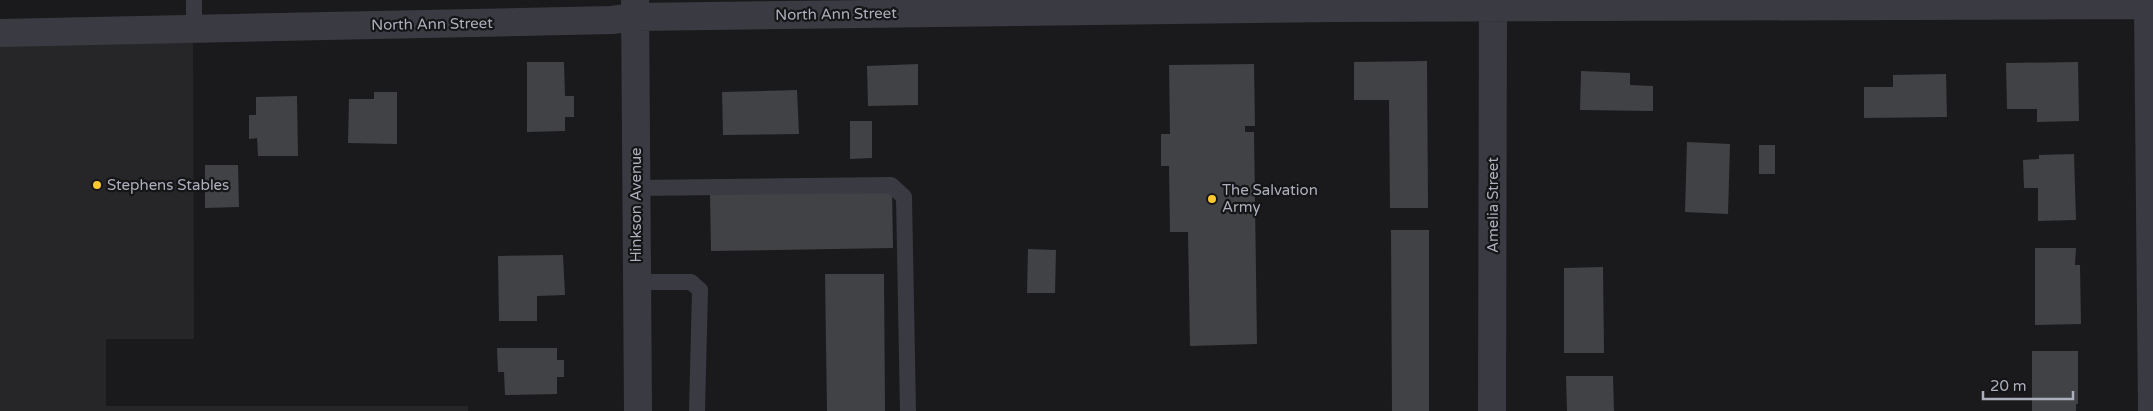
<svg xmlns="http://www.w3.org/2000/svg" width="2153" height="411" font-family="'Varela Round',sans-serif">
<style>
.built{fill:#262629}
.building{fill:#414246}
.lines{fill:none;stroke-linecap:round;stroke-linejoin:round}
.lane{stroke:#3a3b42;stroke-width:16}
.street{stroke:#3a3b42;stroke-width:28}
.poi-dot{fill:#fcc832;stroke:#151517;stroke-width:2}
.labels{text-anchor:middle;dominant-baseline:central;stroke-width:4.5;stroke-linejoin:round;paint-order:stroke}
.street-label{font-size:15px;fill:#acafbc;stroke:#151517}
.poi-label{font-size:15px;fill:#acafbc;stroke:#151517;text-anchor:start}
</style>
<rect width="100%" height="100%" fill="#1a1a1c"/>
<path class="built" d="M0 32H193L194 339H106V406H468V411H0Z"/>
<path class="building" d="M1427 61 1428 208H1390L1389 100H1354V62Z
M527 62H564L565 96H574V117H565V131L527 132Z
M2078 62 2079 121 2037 122V109H2007L2006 63Z
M918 64V105L868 106 867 66Z
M1254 64 1255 126H1245V132H1254L1257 344 1190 346 1188 232H1170L1169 166H1161V134H1170L1169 65Z
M1581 71 1630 73V85L1653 86V111L1580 110Z
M1946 74 1947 117 1864 118V87H1893V75Z
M797 90 799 134 723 135 722 92Z
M374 92H397V144L348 143 349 99H374Z
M297 96 298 156H258L257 138 249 139V115H256V97Z
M850 121H872V158L850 159Z
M1687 142 1730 144 1728 214 1685 212Z
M1759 145H1775V174H1759Z
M2074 154 2076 220 2038 221V188H2024L2023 160 2039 159V155Z
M205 165H238L239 207 205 208Z
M892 190 893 248 711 251 710 193Z
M1391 230H1429V411H1392Z
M2035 248H2076L2075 265H2080L2081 324 2035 325Z
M1028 249 1056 250 1055 293H1027Z
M563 255 565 295 537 296V321H499L498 256Z
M1603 267 1604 353H1564V268Z
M825 274H884L885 411H827Z
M497 348H557V360H564V377H557V394L505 395 504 372H498Z
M2032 351H2078V404H2076V411H2032Z
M1566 376H1613L1614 411H1567Z"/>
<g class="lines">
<path class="lane" d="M194 0V29
M636 188 891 185 904 197 908 411
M637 282H691L700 290 697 411"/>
<path class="street" d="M635 0 638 411
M2148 5 2152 411
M0 33 612 20 635 17 1336 8 2153 5
M1492 411 1493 0"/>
</g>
<g class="poi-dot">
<circle cx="97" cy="185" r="5"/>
<circle cx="1212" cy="199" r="5"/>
</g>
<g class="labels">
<g class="street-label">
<text transform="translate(836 14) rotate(-1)">North Ann Street</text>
<text transform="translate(432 24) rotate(-1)">North Ann Street</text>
<text transform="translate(636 205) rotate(-90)">Hinkson Avenue</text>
<text transform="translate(1493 205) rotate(-90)">Amelia Street</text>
</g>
<g class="poi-label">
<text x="107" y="185">Stephens Stables</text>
<text x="1222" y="190">The Salvation<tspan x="1222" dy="17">Army</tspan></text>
</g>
</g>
<path d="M1983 391v8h90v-8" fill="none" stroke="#acafbc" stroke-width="2.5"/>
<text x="1990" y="391" font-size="15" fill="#acafbc" stroke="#151517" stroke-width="4" paint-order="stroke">20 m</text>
</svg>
